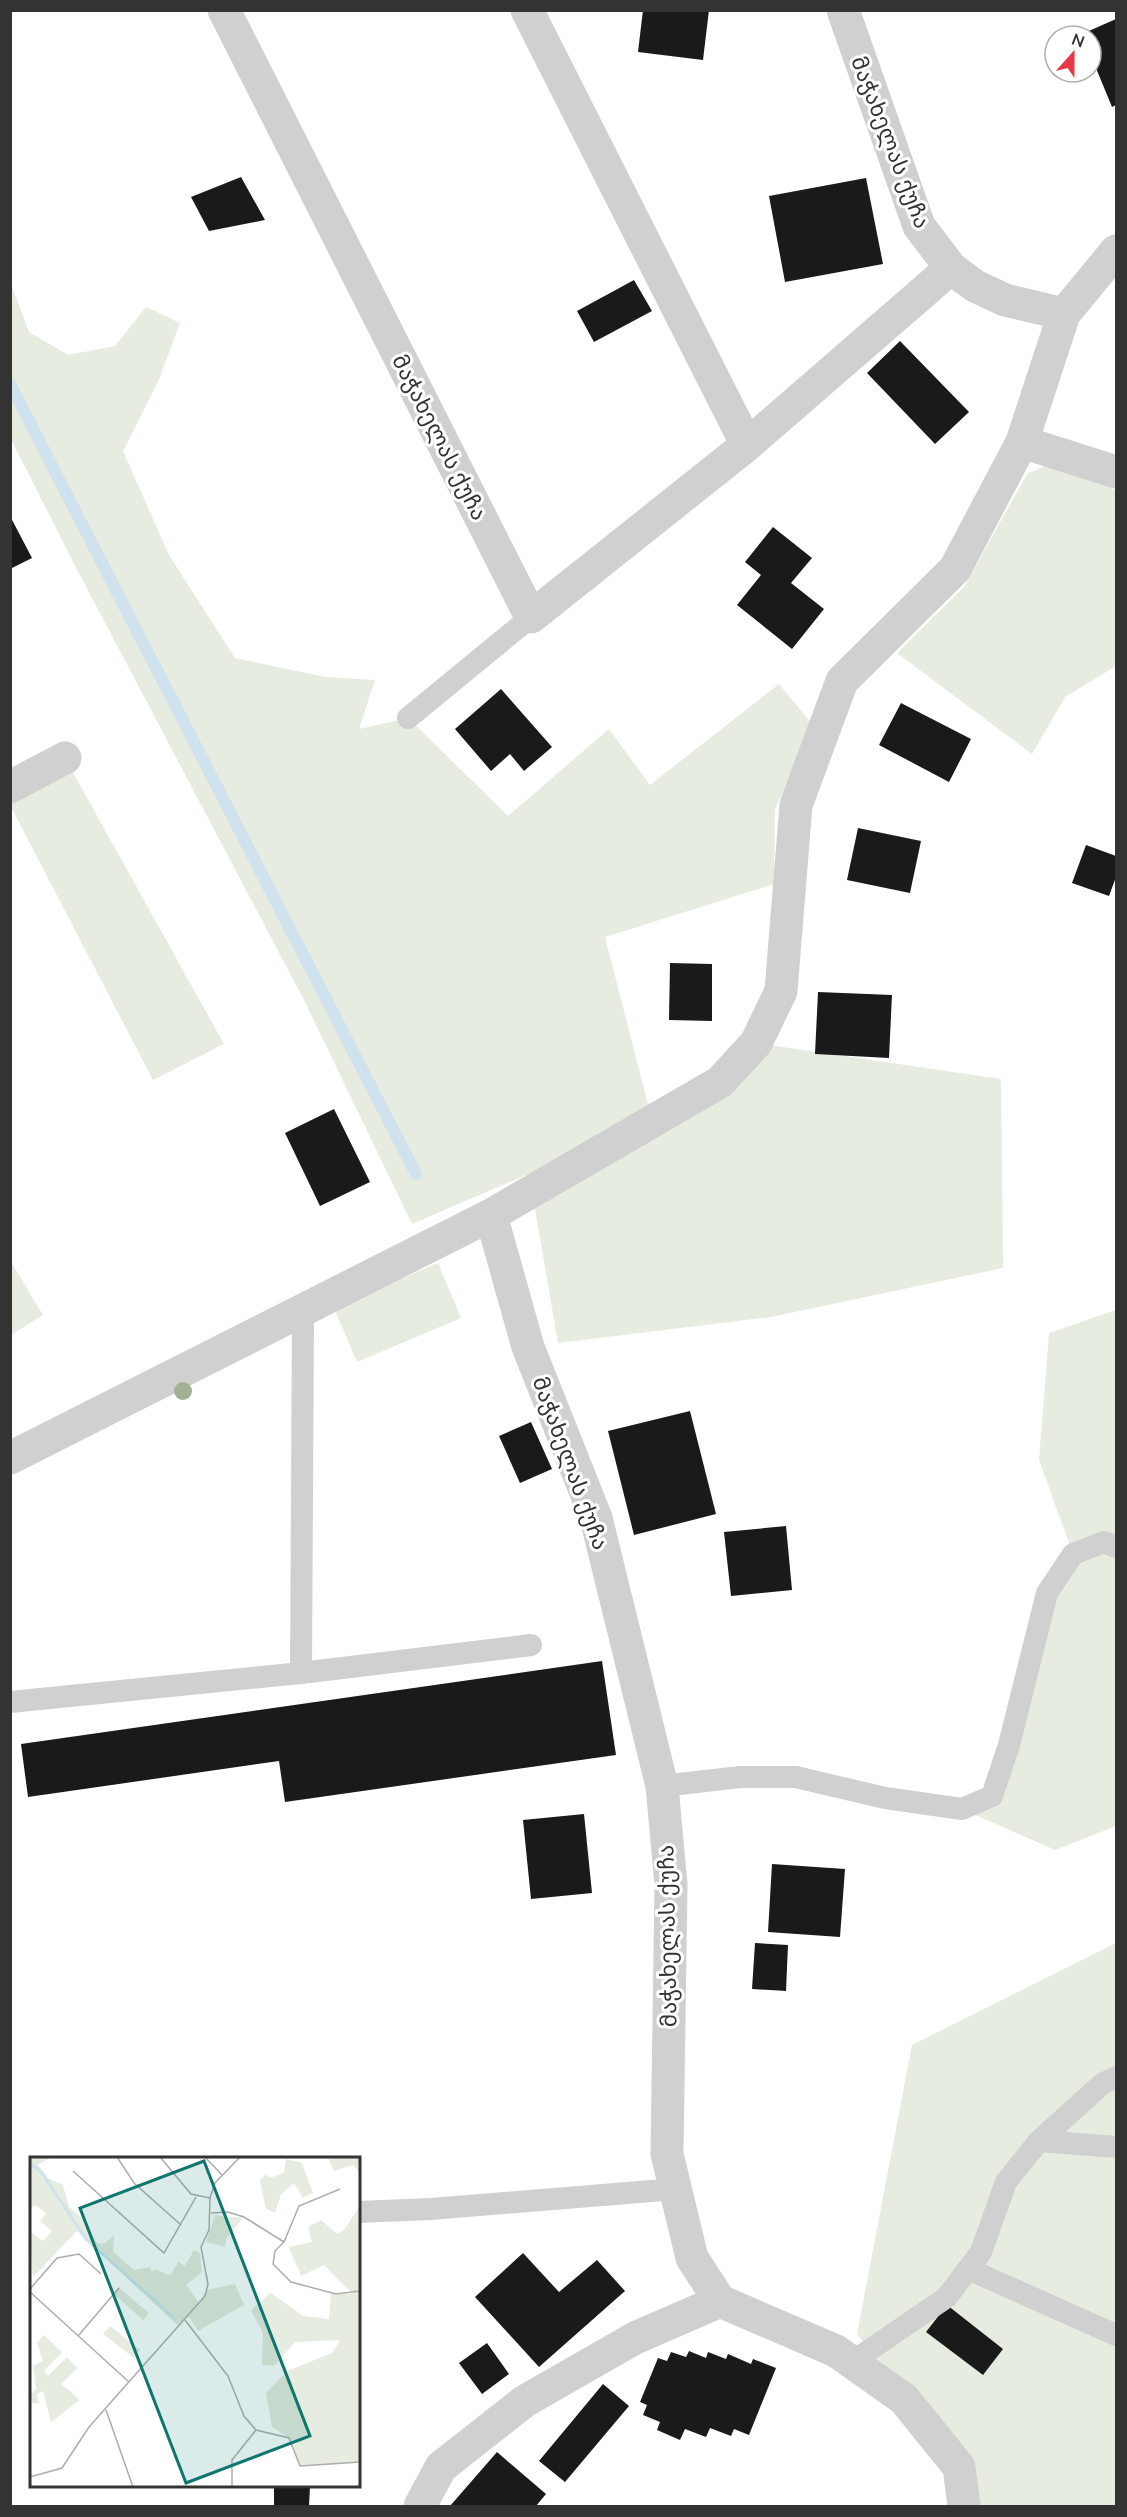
<svg xmlns="http://www.w3.org/2000/svg" width="1127" height="2517" font-family="Mulish,'Noto Sans Georgian',sans-serif">
<style>
.green{fill:#e6ecdf}
.lines{fill:none;stroke-linecap:round;stroke-linejoin:round}
.stream{stroke:#cfe2ee;stroke-width:12}
.building{fill:#1a1a1a}
.lane{stroke:#d0d0d0;stroke-width:22}
.street{stroke:#d0d0d0;stroke-width:33}
.tree{fill:#a2b095}
.labels{text-anchor:middle;dominant-baseline:central;stroke-width:6;stroke-linejoin:round;paint-order:stroke}
.street-label{font-size:22px;fill:#333;stroke:#fff}
.inset-river{fill:none;stroke:#cfe2ee;stroke-width:3}
.inset-road{fill:none;stroke:#adadad;stroke-width:1.5}
.view{fill:#0f766e;fill-opacity:0.15;stroke:#0f766e;stroke-width:3}
.inset-edge{fill:none;stroke:#333;stroke-width:3}
</style>
<rect width="100%" height="100%" fill="#fff"/>
<path class="green" d="M10 281 29 332 68 355 115 346 146 307 180 323 159 379 123 451 169 555 235 658 325 677 375 680 359 729 408 718 508 816 609 729 650 785 779 684 813 725 775 809 774 884 605 937 652 1120 756 1043 1001 1079 1003 1268 771 1317 558 1343 534 1203 649 1122 412 1224 305 1002 72 560 11 439Z
M1049 464 1116 490V666L1065 697 1032 754 897 653 964 587 1027 474Z
M65 758 224 1044 153 1080 11 807V787Z
M10 1260 43 1315 11 1335H10Z
M438 1263 461 1318 357 1362 334 1308Z
M1116 1310V1826L1055 1850 962 1809 992 1796 1028 1660 1073 1554 1039 1460 1049 1333Z
M1116 1943V2506H964L904 2399 857 2334 912 2045Z"/>
<g class="lines">
<path class="stream" d="M10 384 416 1174"/>
</g>
<path class="building" d="M643 10H709L703 60 638 52Z
M1116 19V105L1112 107 1091 56V36H1083L1082 34Z
M241 177 265 220 209 231 191 197Z
M866 178 883 264 785 282 769 196Z
M634 280 652 311 594 342 577 311Z
M900 341 969 412 935 444 867 373Z
M10 516 32 558 10 569Z
M773 527 812 558 791 583 824 609 792 649 737 605 761 575 745 562Z
M501 689 552 747 524 771 510 754 491 771 455 729Z
M901 703 971 739 949 782 879 745Z
M858 828 921 841 910 893 847 880Z
M1086 845 1116 856V877L1109 896 1072 883Z
M670 963 712 964V1021L669 1020Z
M818 992 892 995 889 1058 815 1054Z
M334 1109 370 1182 320 1206 285 1133Z
M690 1411 716 1514 634 1535 608 1431Z
M531 1422 552 1469 520 1483 499 1436Z
M786 1526 792 1590 731 1596 724 1532Z
M602 1661 616 1755 285 1802 279 1761 28 1797 21 1744Z
M584 1814 592 1893 531 1899 523 1820Z
M772 1864 845 1869 840 1937 768 1932Z
M755 1943 788 1945 786 1991 752 1989Z
M523 2253 559 2292 597 2260 625 2291 539 2367 475 2297Z
M947 2305 1003 2349 983 2375 926 2332Z
M487 2343 509 2374 482 2394 459 2363Z
M689 2351 706 2358 708 2352 726 2359 728 2354 751 2364 753 2359 776 2368 749 2435 734 2429 731 2436 710 2428 706 2437 685 2429 680 2440 657 2430 660 2422 643 2415 647 2405 640 2402 658 2358 667 2361 671 2352 686 2357Z
M603 2384 629 2406 565 2482 539 2461Z
M497 2452 546 2494 536 2506H450Z
M274 2486H310L309 2506H274Z"/>
<g class="lines">
<path class="lane" d="M408 718 531 617
M301 1673 531 1645
M10 1702 301 1673 303 1311
M662 1786 740 1777H796L885 1798 962 1809 992 1796 1009 1745 1047 1593 1073 1554 1104 1542 1116 1547
M1039 2141 1102 2084 1116 2077
M358 2212 431 2209 676 2189
M968 2269 1116 2335
M852 2362 947 2297 981 2252 1006 2182 1039 2141 1116 2147"/>
<path class="street" d="M224 10 531 617 747 445 951 268
M527 10 747 445
M843 10 919 226 951 268 975 286 1005 300 1064 314
M1022 442 1116 472
M10 787 65 758
M10 1458 491 1215 720 1082 756 1043 781 991 796 805 842 681 955 569 1022 442 1064 314 1116 251
M720 2301 836 2351 904 2399 959 2467 964 2506
M420 2506 441 2467 525 2401 635 2338 720 2301 692 2258 667 2154 671 1885 662 1786 596 1518 528 1347 491 1215"/>
</g>
<circle class="tree" cx="183" cy="1391" r="9"/>
<g class="labels">
<g class="street-label">
<text transform="translate(891 142) rotate(69)">მაჭახელას ქუჩა</text>
<text transform="translate(440 437) rotate(63)">მაჭახელას ქუჩა</text>
<text transform="translate(571 1463) rotate(70)">მაჭახელას ქუჩა</text>
<text transform="translate(667 1936) rotate(-91)">მაჭახელას ქუჩა</text>
</g>
</g>
<g transform="translate(30 2157)">
<rect width="330" height="330" fill="#fff"/>
<path d="M0 0H21L8 8 18 21 33 28 39 50 53 62 67 86 73 87 84 79 83 95 104 113 120 110 121 115 125 112 140 119 148 105 155 109 164 93 170 96 172 115 156 128 169 146 177 133 205 127 214 148 168 174 159 160 147 168 47 74 3 120 0 75 13 84 22 74 10 64 16 56 5 48 0 53ZM298 0H330V16L323 8 304 14ZM256 2 272 6 283 36 273 41 264 26 251 37 245 56 236 52 230 23 236 17 240 21 254 16ZM330 48V305L270 309 259 281 242 270 236 236 257 214 302 196 310 183 265 185 244 209 232 208 233 176 221 153 241 136 273 159 299 162 301 136 323 137 294 108 271 119 259 90 282 85 278 70 291 63 307 77 315 72ZM185 58 213 61 196 82 195 90 176 85ZM89 131 119 156 113 163 84 137ZM80 169 110 193 104 201 73 177ZM14 178 32 195 14 214 18 219 37 200 47 211 31 227 50 243 21 265 13 234 7 237 9 246H0V238L6 232 3 209 13 204 7 186Z" fill="#e6ecdf"/>
<path class="inset-river" d="M0 6 12 16 56 82 145 162"/>
<path class="inset-road" d="M87 0 104 26 151 68M130 0 161 37 180 41M175 0 192 18M43 14 134 96 166 40M181 56 198 55 214 60 254 85 245 94 243 107 261 125 306 137 330 134M254 85 269 49 310 32M0 132 27 101 49 97 71 117M0 135 99 225M155 163 198 219 214 259 226 273 202 303V330M48 179 89 131M76 253 103 330M226 273 259 281 270 309 330 305M0 320 32 311 59 270 175 139 178 127 171 90 179 73 180 41 185 26 210 0"/>
<path class="view" d="M174 4 280 279 156 326 50 51Z"/>
<rect width="330" height="330" class="inset-edge"/>
</g>
<rect width="1127" height="2517" fill="none" stroke="#333333" stroke-width="24"/>
<g transform="translate(1073 54) rotate(21)"><circle r="28" fill="#ffffff" stroke="#adadad" stroke-width="1.5"/>
<path d="M0-4.5L10 22L0 15L-10 22Z" fill="#e63946"/>
<text y="-9" font-size="16" font-weight="bold" text-anchor="middle" fill="#333333">N</text>
</g>
</svg>
